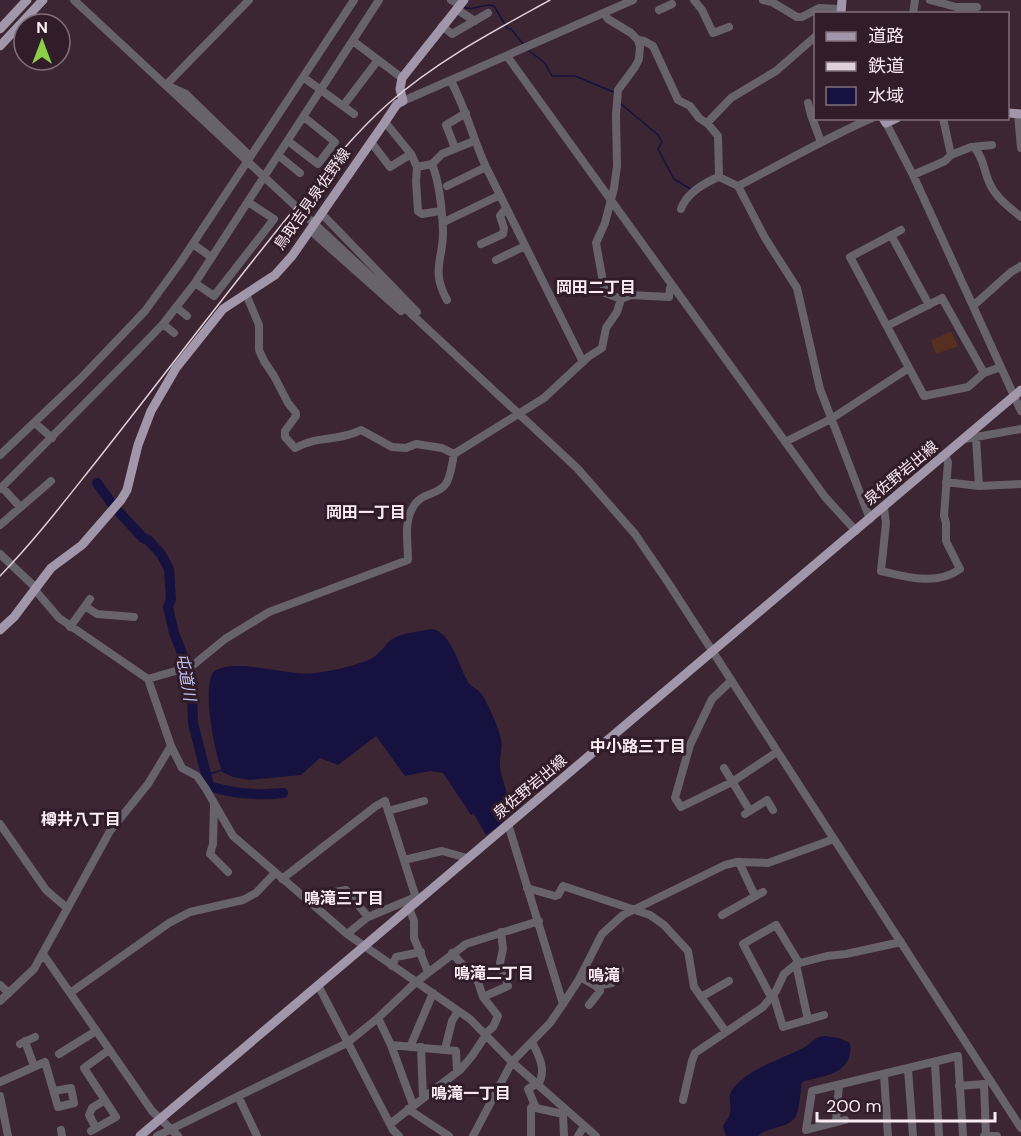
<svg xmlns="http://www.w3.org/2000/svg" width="1021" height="1136" font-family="'DM Sans','Noto Sans JP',sans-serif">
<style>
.green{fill:#572f1f}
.water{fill:#16113f}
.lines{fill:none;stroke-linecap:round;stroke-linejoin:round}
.stream{stroke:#16113f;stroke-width:1.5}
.river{stroke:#16113f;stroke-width:10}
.minor{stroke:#68626c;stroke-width:8}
.major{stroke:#a296aa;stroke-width:9}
.rail{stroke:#e0d0d9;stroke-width:1.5}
.labels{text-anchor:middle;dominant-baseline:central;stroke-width:6;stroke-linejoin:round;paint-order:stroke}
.street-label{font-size:15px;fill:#faebf3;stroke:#311d29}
.neighbourhood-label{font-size:16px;font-weight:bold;fill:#faebf3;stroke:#311d29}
.water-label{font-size:16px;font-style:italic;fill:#c3c6f7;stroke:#311d29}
</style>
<rect width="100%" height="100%" fill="#3c2633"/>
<path class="green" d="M951 331 958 346 936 354 931 341Z"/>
<path class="water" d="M431 629C451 631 458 664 467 680 470 687 479 689 483 696 490 709 497 724 501 739 503 748 499 757 500 766 501 783 516 804 504 820 500 826 491 831 486 835L474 814 471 815 443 773 430 771 405 776 376 736 338 765 320 758 301 775 250 780 233 777 222 772C215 751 201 689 214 671 240 657 286 677 316 673 331 671 361 665 374 657 382 652 387 641 394 638 405 632 420 632 431 629Z
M825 1036 839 1038 850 1043C854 1074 825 1075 802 1082 800 1092 800 1107 796 1116 789 1129 768 1126 758 1136H726L723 1126C725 1122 730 1117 730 1113 732 1105 727 1098 732 1090 747 1068 783 1059 805 1047 813 1042 815 1037 825 1036Z"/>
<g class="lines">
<path class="stream" d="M462 6C473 13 483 2 494 6L507 28 512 30 523 44
M528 50 545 63 552 76H575L616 93
M620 103 658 135 662 142 658 149 674 179 692 190
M206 775 222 770"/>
<path class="river" d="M97 483 112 504
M119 512 143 538 148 540 161 554 169 569 171 599 168 607 174 633 186 663 192 692 193 723 209 786C234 794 256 796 283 793"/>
<path class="minor" d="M74 0 577 468 635 534 669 584 1021 1128
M249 0 166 85 186 94 250 156
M451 0 460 4
M694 0 702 10 713 33 729 27
M763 0 772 2 797 17H802L819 8 841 9
M930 0 956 7H977
M456 9 475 21
M659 10 672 4
M604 13 608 19 631 33 638 40 640 47 639 59 635 67 618 90 616 115 617 166 614 188 605 223 596 243 605 293 621 299
M913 14 915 0
M442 26 452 34 488 13
M638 40 644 41 653 46 678 100 690 106 699 118 708 124 718 136 719 177
M353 41 402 78
M507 56 825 497 856 531
M303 77 354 114
M451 81C466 109 473 139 486 167L583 362
M403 101 633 0
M808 103 811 115 821 142
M343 106 378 60
M1018 114 1021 148
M943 118 951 155
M385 122 411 154 417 167 416 181 418 211 422 214 440 211
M707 123 731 98 776 71 816 36
M886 123 913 175 1021 411
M288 141 318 164 335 142 304 117
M371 142 390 167 411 154
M974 147C984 159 983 168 989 182 995 197 1009 207 1021 217
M455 148 446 125 466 113
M278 155 300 173
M432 164C440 184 442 209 443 230 444 259 430 269 447 300
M417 167 432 164 442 154 474 141
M913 175 945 161 951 155 971 147 992 145
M447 186 486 167
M681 209C686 194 703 184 716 178L719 177 738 186
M322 214 417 312
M446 221 500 195
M901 230 850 257 924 396 968 387 984 373 1001 367
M311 231 401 311
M891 235 929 305
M193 244 211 257
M481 244 503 234 504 228 500 216 506 208
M496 260 525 246
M195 283 214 296 274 219 248 202
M246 294 259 325V350L264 361 274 376 288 403 296 413V416L285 431V437L295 448C318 435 338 442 361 430L392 447 406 448 416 444 442 448 454 454 544 398 588 357 602 348 606 328 617 312 621 299 631 295 669 297 670 288 672 287
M973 306 1011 272 1021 266
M176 307 187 316
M163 324 174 333
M887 326 942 298 984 373
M35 423 52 438
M976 438 979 486
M965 439 1021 429
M785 442 831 419 909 368
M0 455 81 378 145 311 180 263 354 0
M946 482 979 486 1021 484
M2 487 20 507
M0 489 136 352 163 324 195 283 379 0
M884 508 886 523 881 571C906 577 937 586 960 569L946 541V523L944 516 948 462 945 456
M870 519 820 389 797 288 765 238 738 186C783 163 826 138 872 118
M0 525 51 481
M0 554 36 588
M35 590 59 618 148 679 171 746 182 768 197 776 206 789 233 836 347 934 470 1019 512 1062 596 1136
M85 606 97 614 134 617
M70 627 90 599
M148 679 192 666 225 639 269 612 408 560C408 544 404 523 412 509 420 492 436 496 445 485 451 478 452 463 454 454
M731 681 712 699 690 745 675 798 681 807 732 782 777 752
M724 768 750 811
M214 804 213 844 210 854 228 872
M388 811 424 801
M745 814 767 800 773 810
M0 824 46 890 67 908
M508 824 563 1004
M404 860 442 851 467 858
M739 862 755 896
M282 879 376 806 385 801 417 901
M527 888 555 896 558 895 563 886 650 915 664 925 688 951 694 987 726 1032
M305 897 346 890 368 917
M409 908 414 921V938L428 972
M722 915 763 892
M347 934 368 917 416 897
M452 953 478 982 483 997 498 1016 493 1027 485 1034
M43 954 152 1111 178 1136
M796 964 808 1020
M392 966 396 957 421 952
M580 977 596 986 612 983 620 970
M0 985 9 993
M318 985 393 1130 399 1136
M70 993 169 923 190 912 243 900 256 893 275 873
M773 994 783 1027 824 1015
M483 997 508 986 500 963 503 949 501 932
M701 997 729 981
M771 997 743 944 776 925 799 963
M0 1001 34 969 110 831 148 784 171 746
M589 1005 600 991 596 986
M378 1018 391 1045 413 1105
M25 1041 34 1066
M532 1042C539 1056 547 1070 538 1085
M20 1044 35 1037
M391 1045 456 1051 457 1072
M410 1047 433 993
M421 1047 423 1098
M445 1049 452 1021 458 1011
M59 1054 96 1031
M935 1063 939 1136
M908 1069 913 1136
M884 1075 888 1136
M0 1082 45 1062 58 1107 74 1103 71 1088 54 1091
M536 1084 528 1089 536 1108 563 1114
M959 1086 984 1084 986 1136
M0 1096 8 1136
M238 1096 257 1136
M683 1100 692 1061 695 1053 763 1007 776 991 784 974 796 964 827 956 846 954 901 942
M408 1109 449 1136
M845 1120 806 1130 812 1091 958 1056 963 1136
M836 1122 839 1085
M390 1124 461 1069 472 1056 486 1035
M96 1128 89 1115 92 1108 105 1100
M61 1130 62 1136
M91 1131 116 1117 84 1068 109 1050
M157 1136 347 1043 378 1018 416 982 466 944 539 921
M473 1136 512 1062 550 1023 563 1004 578 981 602 934 623 915 725 865 737 862 768 863 834 839
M531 1136V1108L534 1104
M564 1136 563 1114 565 1111
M578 1136 584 1126
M984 1136H997"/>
<path class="major" d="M841 14 842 0
M0 29 27 0
M0 46 43 0
M1008 113 1021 114
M883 118 886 123 897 118
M0 630 14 617 51 568 82 545 121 500 127 490 138 445 151 411 176 368 223 309 275 275 292 256 385 122 397 104 403 101 400 89 402 78 464 0
M140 1136 1021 390"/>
<path class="rail" d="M0 576C36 539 67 498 99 458 162 378 223 297 287 218 320 178 350 137 389 103 438 60 494 31 550 0"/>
</g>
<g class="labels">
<g class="street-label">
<text transform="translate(312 199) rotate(-55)">鳥取吉見泉佐野線</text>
<text transform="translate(901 473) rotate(-40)">泉佐野岩出線</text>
<text transform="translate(530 787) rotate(-40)">泉佐野岩出線</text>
</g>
<g class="neighbourhood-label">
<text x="596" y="287">岡田二丁目</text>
<text x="366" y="512">岡田一丁目</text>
<text x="638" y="746">中小路三丁目</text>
<text x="81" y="819">樽井八丁目</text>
<text x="344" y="898">鳴滝三丁目</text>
<text x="494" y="973">鳴滝二丁目</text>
<text x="604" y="975">鳴滝</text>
<text x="471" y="1093">鳴滝一丁目</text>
</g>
<g class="water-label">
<text transform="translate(186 677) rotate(80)">屯道川</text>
</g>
</g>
<rect x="814" y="12" width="195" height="108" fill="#311d29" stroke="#816f7a" stroke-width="1.5"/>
<rect x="826" y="32" width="30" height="9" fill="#a296aa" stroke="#816f7a" stroke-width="1.5"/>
<text x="868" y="42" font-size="18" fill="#faebf3">道路</text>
<rect x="826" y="62" width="30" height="9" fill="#e0d0d9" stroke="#816f7a" stroke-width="1.5"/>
<text x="868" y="72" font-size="18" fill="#faebf3">鉄道</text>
<rect x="826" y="87" width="30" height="18" fill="#16113f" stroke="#816f7a" stroke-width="1.5"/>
<text x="868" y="102" font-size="18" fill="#faebf3">水域</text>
<g transform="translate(42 42)"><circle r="28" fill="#311d29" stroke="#816f7a" stroke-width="1.5"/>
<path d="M0-4.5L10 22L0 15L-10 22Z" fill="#8cce45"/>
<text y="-9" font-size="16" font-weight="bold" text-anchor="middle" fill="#faebf3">N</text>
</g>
<path d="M817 1112v9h178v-9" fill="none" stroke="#faebf3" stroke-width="3"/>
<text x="826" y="1112" font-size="18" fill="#faebf3" stroke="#311d29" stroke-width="4.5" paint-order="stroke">200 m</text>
</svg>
